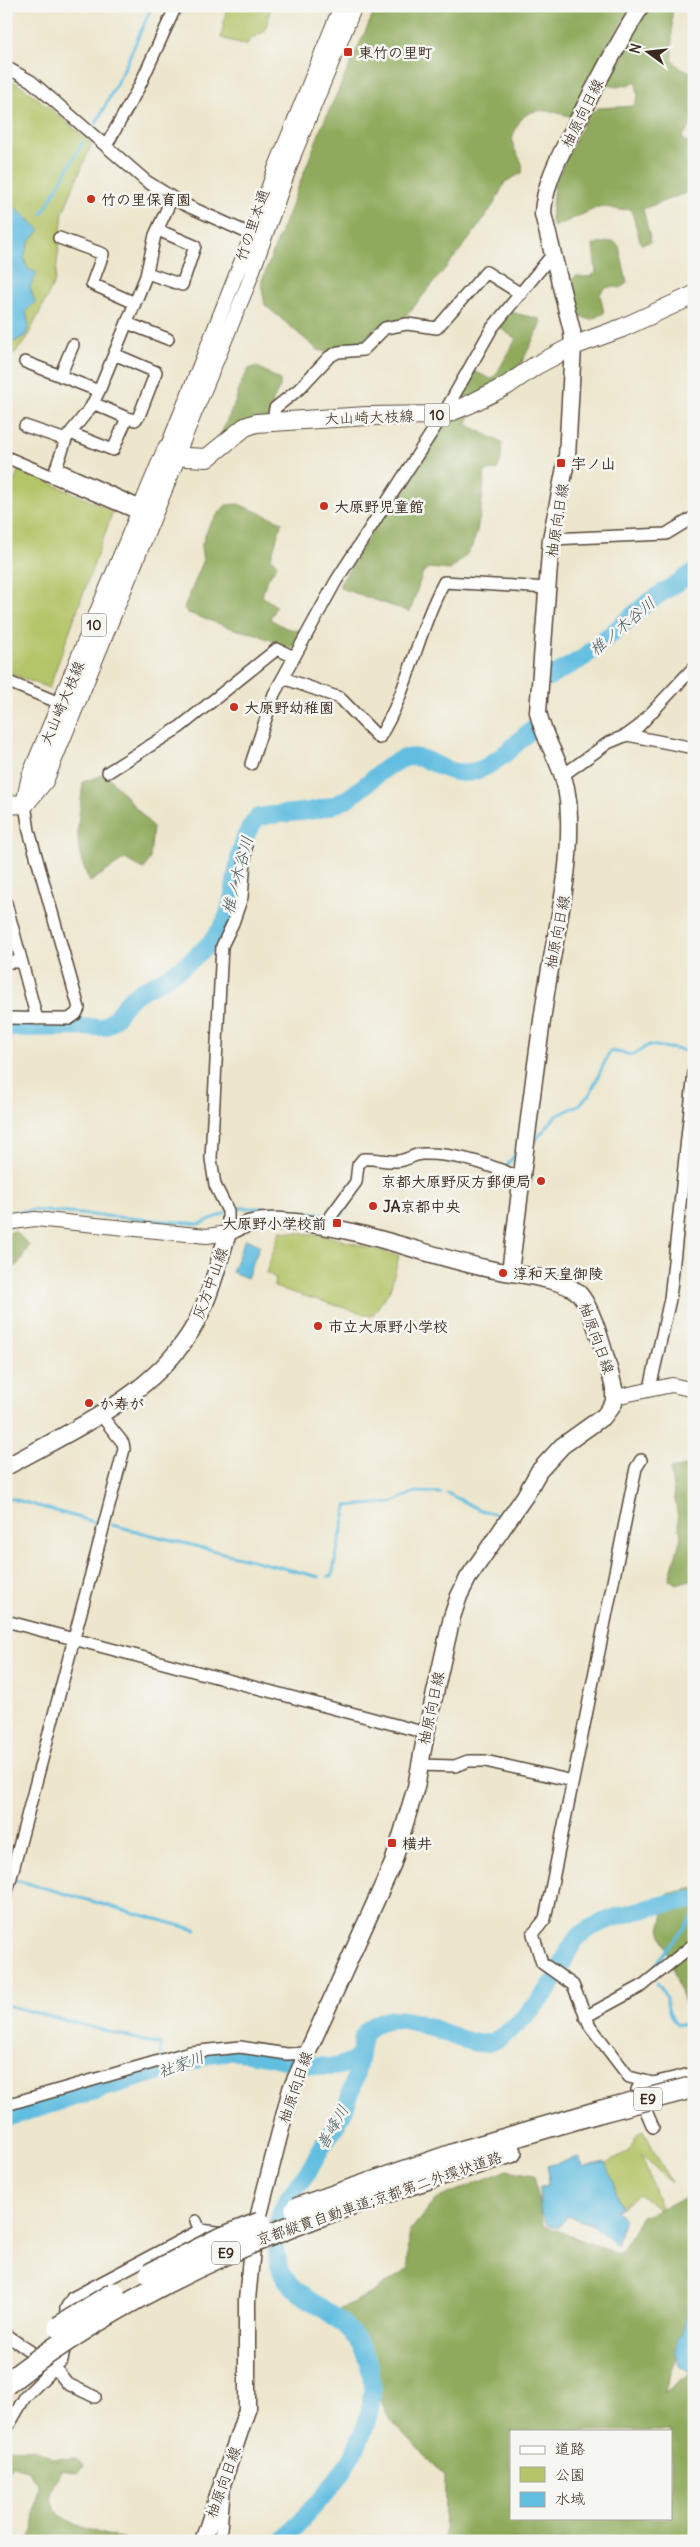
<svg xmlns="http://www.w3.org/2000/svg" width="700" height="2547" font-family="Delius,'Klee One',sans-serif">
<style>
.green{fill:#b4c467;stroke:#787742}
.forest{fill:#8faa5c;stroke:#656a3d;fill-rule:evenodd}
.water{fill:#62bee0;stroke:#4e747f}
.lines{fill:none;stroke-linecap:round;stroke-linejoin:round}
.stream{stroke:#62bee0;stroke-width:3}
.river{stroke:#62bee0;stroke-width:18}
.minor-casing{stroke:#564638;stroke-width:14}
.tertiary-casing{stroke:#564638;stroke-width:16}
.secondary-casing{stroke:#564638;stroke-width:19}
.primary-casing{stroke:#564638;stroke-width:20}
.motorway-casing{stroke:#564638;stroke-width:24}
.minor{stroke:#fff;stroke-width:11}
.tertiary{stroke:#fff;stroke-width:14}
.secondary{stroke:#fff;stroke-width:16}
.primary{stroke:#fff;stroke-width:18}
.motorway{stroke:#fff;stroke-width:21}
.motorway-bridge-casing{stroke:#564638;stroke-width:24;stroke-linecap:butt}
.motorway-bridge{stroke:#fff;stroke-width:21}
.poi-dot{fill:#c8321e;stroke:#f6f6f2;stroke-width:2}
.labels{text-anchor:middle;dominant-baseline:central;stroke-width:5;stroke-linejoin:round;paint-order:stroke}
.shield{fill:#f6f6f2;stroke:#73675e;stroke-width:1}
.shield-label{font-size:14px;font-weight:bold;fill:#3b2a1e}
.poi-label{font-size:15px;font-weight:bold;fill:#3b2a1e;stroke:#f6f6f2;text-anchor:start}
.street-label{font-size:15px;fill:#3b2a1e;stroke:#f6f6f2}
.water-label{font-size:16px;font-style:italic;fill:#475658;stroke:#f6f6f2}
</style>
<rect width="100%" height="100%" fill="#f6f6f2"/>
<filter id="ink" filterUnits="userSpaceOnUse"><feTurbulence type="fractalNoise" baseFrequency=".02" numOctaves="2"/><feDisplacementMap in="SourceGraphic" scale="10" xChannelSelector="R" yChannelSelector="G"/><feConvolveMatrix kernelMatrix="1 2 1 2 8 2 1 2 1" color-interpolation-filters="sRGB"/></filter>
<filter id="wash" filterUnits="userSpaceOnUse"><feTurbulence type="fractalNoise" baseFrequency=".0096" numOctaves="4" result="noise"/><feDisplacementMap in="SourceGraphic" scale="20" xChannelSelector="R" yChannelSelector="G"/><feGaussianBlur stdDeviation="1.12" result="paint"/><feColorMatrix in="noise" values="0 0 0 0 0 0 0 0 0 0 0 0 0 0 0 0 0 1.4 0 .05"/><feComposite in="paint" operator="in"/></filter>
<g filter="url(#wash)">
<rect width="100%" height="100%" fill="#ede6cc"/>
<path class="green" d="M227 6H271L265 31 252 38 246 45 221 38Z
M6 77 26 89 92 143 63 212 55 281 25 342 6 362Z
M19 469 113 511 49 688 6 672V503Z
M280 1231 327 1236 399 1256 390 1290 372 1316 274 1287 275 1277 266 1273Z
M644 2131 671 2183 641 2154 663 2213 639 2194 622 2207 605 2164 629 2151 637 2135Z"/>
<path class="forest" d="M377 6H632L607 46 573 117C553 112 529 102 517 126 515 131 511 138 513 144 515 155 525 160 522 173L505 182 494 204 470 238 403 320 389 321 374 329 357 347 327 352 318 350 265 305 261 283 322 126Z
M646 6H672V59L680 68 694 73V122L682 137 689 144 694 142V190L643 209 651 242 641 244 631 209 620 210 601 206 554 227 551 220 554 185 586 118 598 108 634 106 638 95 636 83 616 87 606 83Z
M613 241 619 246 627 283 620 288C612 286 605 286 600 294L604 313 590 320 574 313 566 285 576 276 589 277 596 273 593 245Z
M509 312 540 319 541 324 522 362 510 378 448 412 469 369 491 379 496 375 516 339 496 325Z
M256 366 280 380V387L273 400 272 416 218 440 235 403 241 383 249 369Z
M472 412 466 424 502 443 501 461 497 470 485 471C483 491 480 529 472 546 467 556 458 563 450 570L429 568 423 572 410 612 340 588V584L437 425Z
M238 504 282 522 271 557 277 565 266 582 262 596 276 606 270 619 286 628 301 631V636L291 649 256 634 234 629 188 613 184 608 203 562 201 547 209 525 226 505Z
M106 774 153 827 150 858 144 869 125 859 90 882C71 844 79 823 83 782Z
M15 1231 29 1245 22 1259 6 1277V1233Z
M686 1466 694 1476V1579L676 1584 669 1579 681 1537 670 1469Z
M694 1888V2011L685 2006 660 1929 669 1894Z
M507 2170 534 2175 543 2225 620 2255 642 2216 694 2195V2311L664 2393 694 2369V2541H444L445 2476 389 2419 340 2309 370 2294 408 2269 409 2232 436 2199ZM511 2431H671V2518H511Z
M6 2448 33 2449 53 2459 77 2458 84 2466 78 2472 62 2469C59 2475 53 2483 51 2490 44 2525 109 2535 133 2541H28L33 2531 38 2484 27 2470 12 2466 6 2473Z"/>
<path class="water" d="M6 199 40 230 29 242 24 258 28 269 37 273 30 287 35 302 26 311 29 325 26 335 12 343 6 356Z
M245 1239 260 1245 247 1278 232 1272Z
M579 2157 583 2167 605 2162 622 2207 616 2210 623 2221 617 2247 592 2224 567 2216 558 2228 547 2224 540 2209V2187H547L549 2176 547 2166Z
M694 2304V2370L688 2371 679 2366 675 2350 677 2341 682 2336 685 2320Z"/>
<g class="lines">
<path class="stream" d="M96 124 125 67 152 6
M42 214 83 142
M534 1142 556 1116 579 1105 590 1094 610 1051 633 1055 649 1045 694 1052
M440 1160 457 1163
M385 1166 398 1168 427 1159
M505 1168 517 1152
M230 1211 235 1208H265L328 1214
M6 1214 32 1210 200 1224 225 1213
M337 1215 342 1214 361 1187V1181
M447 1493 478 1509 497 1515
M6 1497 98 1523
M112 1525 319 1577
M328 1576H332L347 1506 391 1503 415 1492 441 1493
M12 1879 196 1930
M655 1966 694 1915
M657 1983C670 1996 665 2013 676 2024L694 2025
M6 2005 160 2045 161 2058
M694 2063V2068"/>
<path class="river" d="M548 678 583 658 648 602 694 572
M6 1028 104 1027C117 1020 121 1007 132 997 145 987 158 983 172 974 193 960 220 939 228 914 239 883 234 842 258 817 286 812 317 814 343 801 364 790 384 764 405 758 419 755 429 761 441 767 479 786 505 753 531 730
M6 2118 197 2060C231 2038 292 2067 330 2067 339 2068 351 2061 359 2058
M283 2541C306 2513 335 2489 352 2456 376 2412 384 2363 344 2325 315 2297 275 2293 276 2243 276 2208 290 2197 309 2170 314 2163 317 2154 322 2147 328 2136 337 2126 342 2115 354 2090 359 2062 363 2035 396 1990 465 2057 494 2041 514 2030 544 1999 555 1979 563 1965 567 1948 579 1936 597 1918 668 1902 694 1900"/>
</g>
</g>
<g filter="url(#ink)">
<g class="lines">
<g class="minor-casing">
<path id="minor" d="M6 67 31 81 146 181 181 203 259 238
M106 146 139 87 176 6
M59 238 103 254 92 284 135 303
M147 273 182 285 195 246 158 230
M127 323 168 339
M114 354 156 372 139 416 135 420 127 418
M25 362 99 391
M60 376 73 345
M273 421 275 408 299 389 329 357 338 352 363 350 385 328 407 324 437 328 486 272 521 294
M25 426 66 440
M70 433 113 450 127 418 93 403
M6 457 140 514
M142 507 56 468 67 437 91 407 99 391 146 276 155 235 172 198
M551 539 666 534 694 517
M283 678 340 698 379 738C409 690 417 632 444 582L548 588
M6 681 62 704
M627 735 694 748
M251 764 274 694 336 581 443 415 492 328 552 255
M108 772 180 727 277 649 294 657
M563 775 608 743 627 735 638 727 694 667
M6 903 37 1019
M6 962H22
M6 1018 69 1019 76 1014 79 1008 29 831 25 804
M323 1227 356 1182 358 1165 363 1159C375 1158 385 1162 397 1161 406 1161 414 1154 422 1154 456 1153 492 1165 522 1179
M228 1233V1211L215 1185 211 1159 222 946 233 923 242 897 246 848
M650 1388 670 1299 694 1072
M641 1460 636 1468 545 1919 533 1934 542 1963 573 1985 590 2026 629 2077 653 2083 694 2073
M6 1621 426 1733
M419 1765 455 1766 468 1761H485L573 1781
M6 1896 124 1449 123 1443 100 1414
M585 2017 642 1986 694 1944
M641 2082 637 2090 653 2127
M6 2105 190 2052 240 2047 287 2054 306 2053
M196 2221 200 2230 226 2233
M65 2325 66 2308 72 2298 200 2230
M6 2335 55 2368 68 2384 95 2397
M6 2430 25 2397 62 2360 66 2341
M220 2541 224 2493"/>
</g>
<g class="tertiary-casing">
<path id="tertiary" d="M167 448 252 235 275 169 341 6
M178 453 247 287 295 152 355 6
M6 1223 35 1219 207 1236 228 1233
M615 1397 672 1385 694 1390"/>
</g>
<g class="secondary-casing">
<path id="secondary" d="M510 1272C522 1179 532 1086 546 993 555 934 571 877 569 817 569 798 565 778 557 761 550 745 542 731 538 712L551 539 567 457 573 346 572 331 543 214C544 182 562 152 576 124 596 84 617 45 641 6
M6 1467C70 1431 149 1398 190 1333 209 1303 217 1267 228 1233 246 1222 261 1220 282 1221 351 1225 418 1253 485 1268 508 1274 557 1277 576 1291 593 1303 608 1366 614 1388V1403L604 1416 562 1446 539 1471 525 1496 468 1578 459 1596 452 1617 426 1733 416 1787 393 1863 291 2089 253 2238 247 2300V2410L203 2541"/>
</g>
<g class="primary-casing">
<path id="primary" d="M25 804 31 776 167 448 186 457 207 458 245 427 256 423 367 416 443 415 468 405 506 386 535 366 573 346 622 328 694 295
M6 805 25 804 44 781 178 453"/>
</g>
<g class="motorway-casing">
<path id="motorway" d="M464 2151 602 2111
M467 2166 511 2152"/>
</g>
<use href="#minor" class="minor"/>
<use href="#tertiary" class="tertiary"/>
<use href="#secondary" class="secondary"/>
<use href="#primary" class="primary"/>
<use href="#motorway" class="motorway"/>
<g class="motorway-bridge-casing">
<path id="motorway-bridge" d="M602 2111 694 2087
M296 2209 464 2151
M150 2274 217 2240 260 2223
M59 2327 114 2293
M6 2384C142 2277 304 2216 467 2166"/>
</g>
<use href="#motorway-bridge" class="motorway-bridge"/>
</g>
</g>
<g class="poi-dot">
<rect x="343" y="47" width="10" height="10" rx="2.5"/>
<circle cx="91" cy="199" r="5"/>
<rect x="556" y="458" width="10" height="10" rx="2.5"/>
<circle cx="324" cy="506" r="5"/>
<circle cx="234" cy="707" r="5"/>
<circle cx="541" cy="1181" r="5"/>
<circle cx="373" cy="1206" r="5"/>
<rect x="332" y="1218" width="10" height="10" rx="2.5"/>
<circle cx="503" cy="1273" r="5"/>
<circle cx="318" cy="1326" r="5"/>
<circle cx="89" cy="1403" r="5"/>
<rect x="387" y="1838" width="10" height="10" rx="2.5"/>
</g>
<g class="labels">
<g class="shield">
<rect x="424.5" y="403.5" width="25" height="23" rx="4"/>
<rect x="81.5" y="613.5" width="25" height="23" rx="4"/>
<rect x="634" y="2087.5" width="28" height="23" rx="4"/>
<rect x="212" y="2241.5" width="28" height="23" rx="4"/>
</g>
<g class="shield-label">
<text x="437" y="415">10</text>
<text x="94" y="625">10</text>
<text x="648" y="2099">E9</text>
<text x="226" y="2253">E9</text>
</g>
<g class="poi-label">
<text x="358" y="52">東竹の里町</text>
<text x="101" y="199">竹の里保育園</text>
<text x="571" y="463">宇ノ山</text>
<text x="334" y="506">大原野児童館</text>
<text x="244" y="707">大原野幼稚園</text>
<text x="531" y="1181" text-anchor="end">京都大原野灰方郵便局</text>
<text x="383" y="1206">JA京都中央</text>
<text x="327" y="1223" text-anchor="end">大原野小学校前</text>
<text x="513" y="1273">淳和天皇御陵</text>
<text x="328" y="1326">市立大原野小学校</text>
<text x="99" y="1403">か寿が</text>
<text x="402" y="1843">横井</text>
</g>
<g class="street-label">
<text transform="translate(582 113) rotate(-63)">柚原向日線</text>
<text transform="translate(252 225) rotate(-71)">竹の里本通</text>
<text transform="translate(369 417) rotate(-2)">大山崎大枝線</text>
<text transform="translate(557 520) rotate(-81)">柚原向日線</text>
<text transform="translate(62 703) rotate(-67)">大山崎大枝線</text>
<text transform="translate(557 932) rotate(-79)">柚原向日線</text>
<text transform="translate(210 1283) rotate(-70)">灰方中山線</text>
<text transform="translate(597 1338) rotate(70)">柚原向日線</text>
<text transform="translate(431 1708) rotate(-78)">柚原向日線</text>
<text transform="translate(295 2087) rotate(-71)">柚原向日線</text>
<text transform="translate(379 2198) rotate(-19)">京都縦貫自動車道;京都第二外環状道路</text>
<text transform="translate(223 2482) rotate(-70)">柚原向日線</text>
</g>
<g class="water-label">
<text transform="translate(622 626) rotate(-40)">椎ノ木谷川</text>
<text transform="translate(237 875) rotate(-75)">椎ノ木谷川</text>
<text transform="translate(181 2064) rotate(-20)">社家川</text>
<text transform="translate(332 2127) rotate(-60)">善峰川</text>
</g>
</g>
<rect width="700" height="2547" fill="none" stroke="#f6f6f2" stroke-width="25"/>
<rect x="510" y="2430" width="162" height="90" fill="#f6f6f2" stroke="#aba49d"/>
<rect x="520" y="2446" width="25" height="8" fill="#ffffff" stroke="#aba49d"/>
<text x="555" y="2454" font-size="15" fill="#3b2a1e">道路</text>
<rect x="520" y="2467" width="25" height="15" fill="#b4c467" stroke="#aba49d"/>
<text x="555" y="2480" font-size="15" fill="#3b2a1e">公園</text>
<rect x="520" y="2492" width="25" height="15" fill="#62bee0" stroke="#aba49d"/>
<text x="555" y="2504" font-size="15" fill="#3b2a1e">水域</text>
<g transform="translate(648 52) rotate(285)" stroke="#f6f6f2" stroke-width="4" paint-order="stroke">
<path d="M0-4L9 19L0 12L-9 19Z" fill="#3b2a1e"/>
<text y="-8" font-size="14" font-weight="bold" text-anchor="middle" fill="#3b2a1e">N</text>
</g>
</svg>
